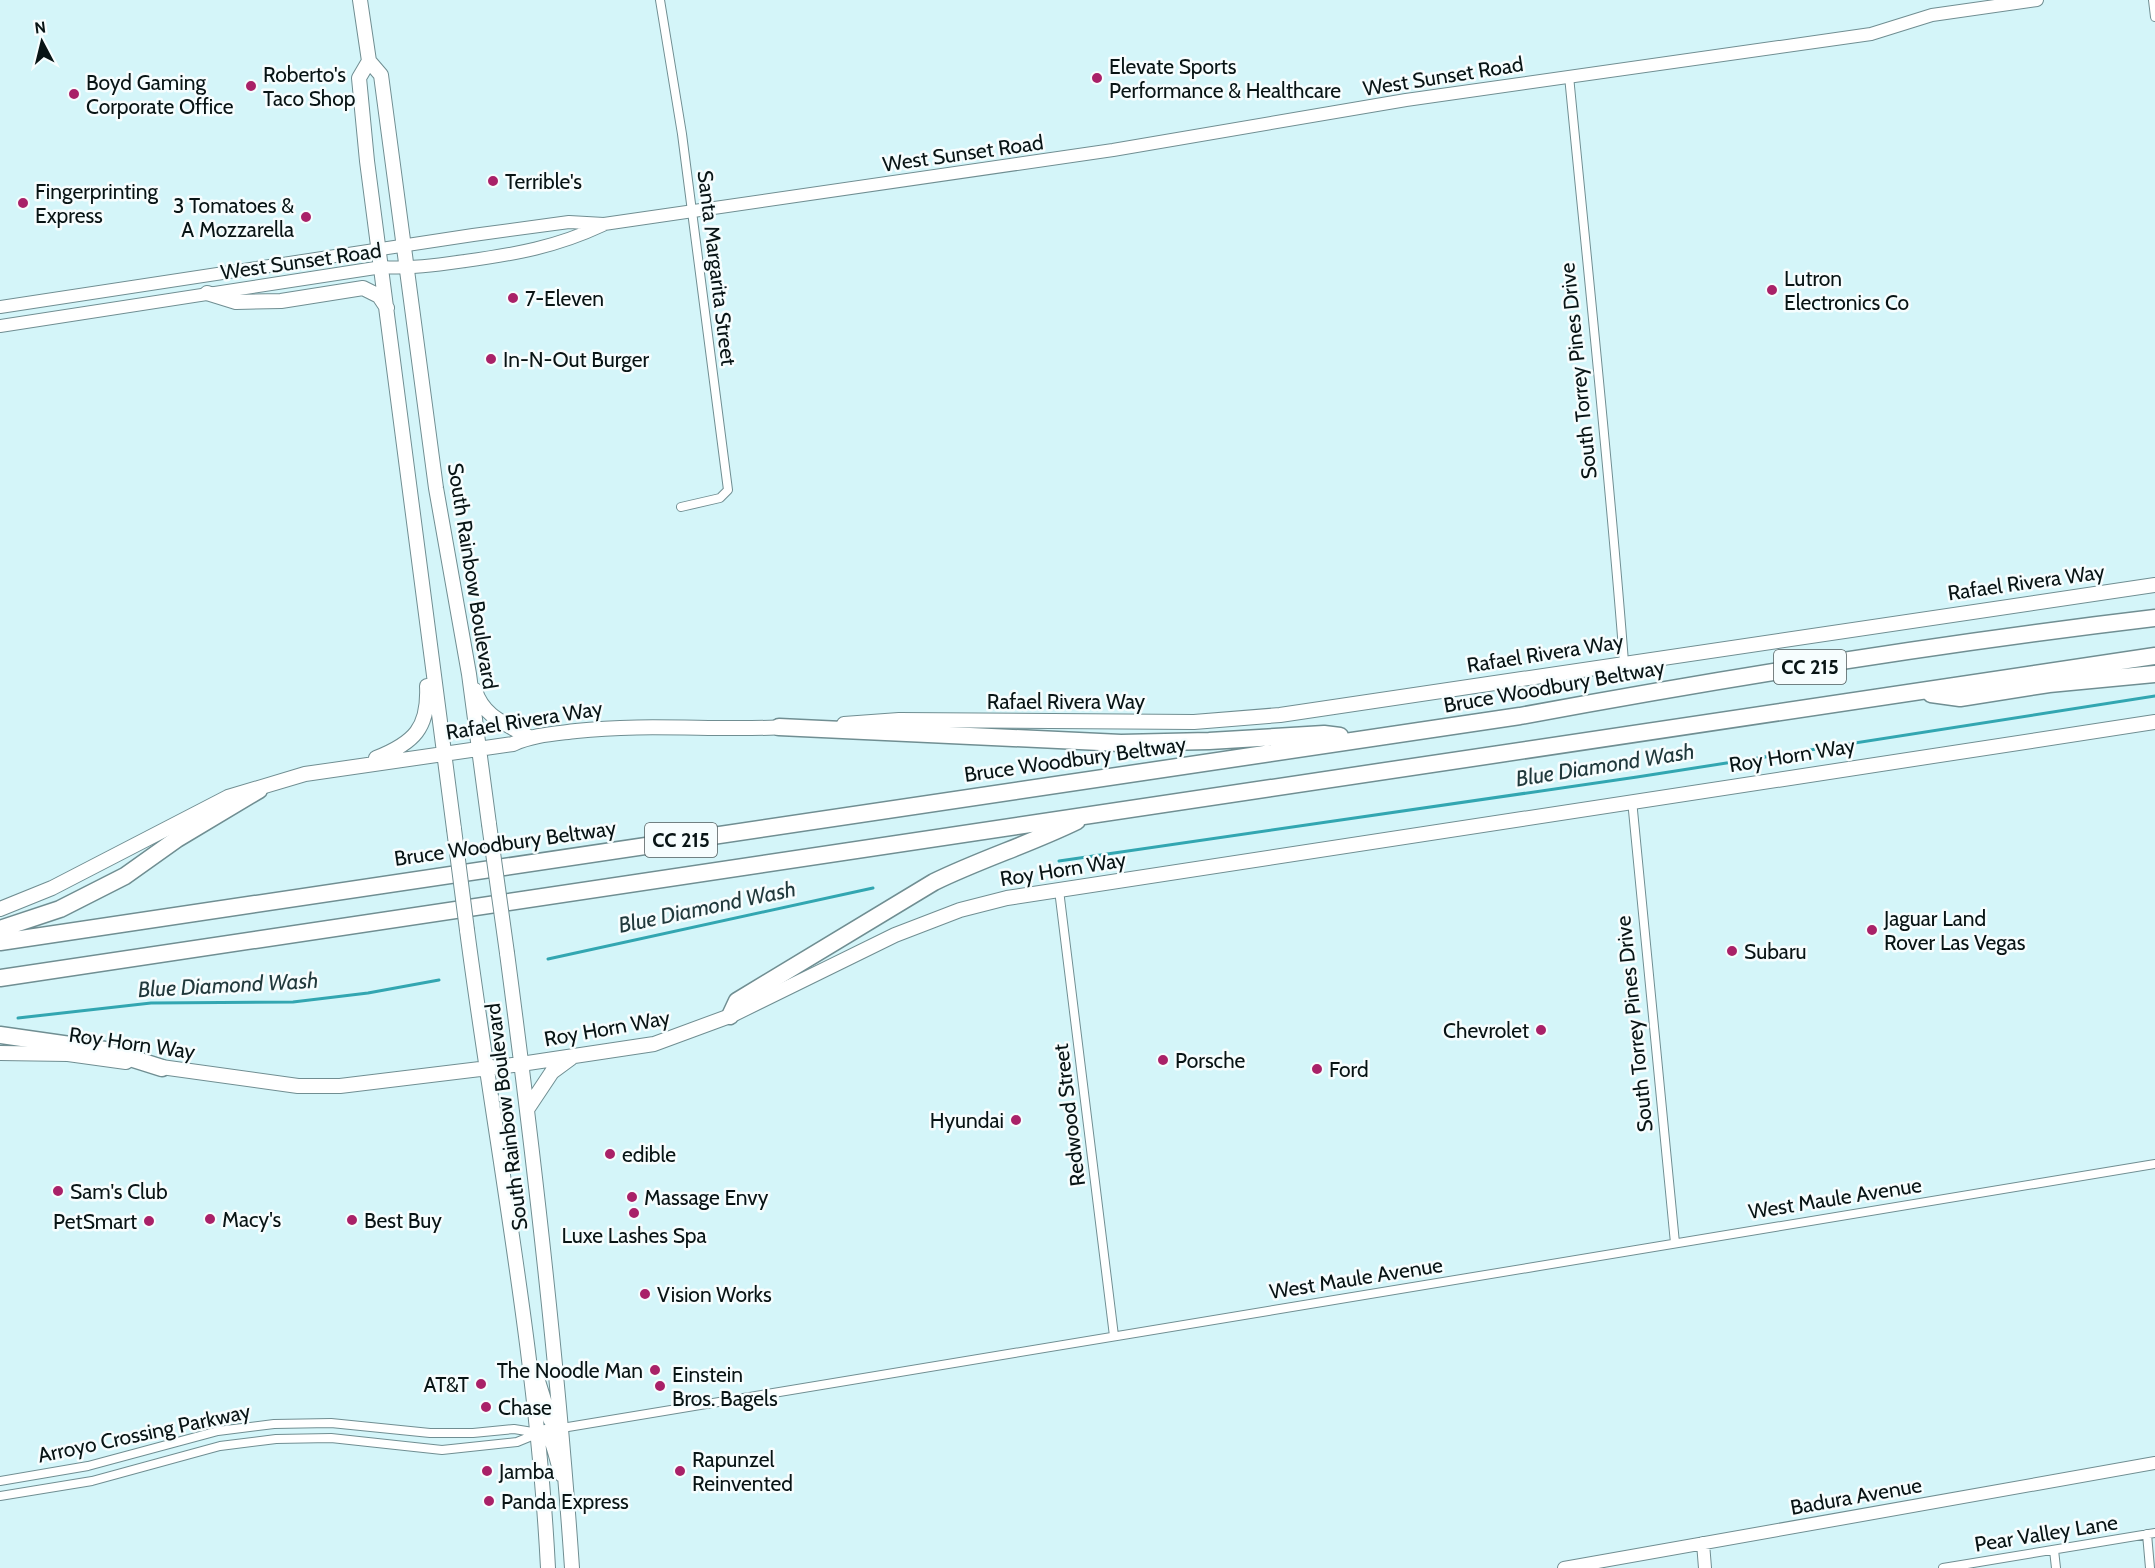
<svg xmlns="http://www.w3.org/2000/svg" width="2155" height="1568" font-family="Cabin,sans-serif">
<style>
.lines{fill:none;stroke-linecap:round;stroke-linejoin:round}
.stream{stroke:#32a6b1;stroke-width:3}
.street-casing{stroke:#708e92;stroke-width:10}
.secondary-casing{stroke:#708e92;stroke-width:14}
.primary-casing{stroke:#708e92;stroke-width:16}
.highway-casing{stroke:#708e92;stroke-width:19}
.street{stroke:#fff;stroke-width:8}
.secondary{stroke:#fff;stroke-width:12}
.primary{stroke:#fff;stroke-width:14}
.highway{stroke:#fff;stroke-width:16}
.primary-bridge-casing{stroke:#708e92;stroke-width:16;stroke-linecap:butt}
.primary-bridge{stroke:#fff;stroke-width:14}
.poi-dot{fill:#a92168;stroke:#f6fdfe;stroke-width:2}
.labels{text-anchor:middle;dominant-baseline:central;stroke-width:5;stroke-linejoin:round;paint-order:stroke}
.shield{fill:#f6fdfe;stroke:#4f5a5b;stroke-width:1.5}
.shield-label{font-size:20px;font-weight:bold;fill:#081415}
.poi-label{font-size:21px;fill:#081415;stroke:#f6fdfe;text-anchor:start}
.street-label{font-size:21px;fill:#081415;stroke:#f6fdfe}
.water-label{font-size:22px;font-style:italic;fill:#21393c;stroke:#f6fdfe}
</style>
<rect width="100%" height="100%" fill="#d4f5f9"/>
<g class="lines">
<path class="stream" d="M1059 861 1637 777 2155 696
M548 959 873 888
M18 1018 151 1003 293 1002 368 993 439 980"/>
<g class="street-casing">
<path id="street" d="M660 0 682 134 728 490 720 498 681 507
M2153 0 2155 17
M1569 76C1588 272 1609 467 1624 662
M1632 800 1675 1243
M1059 890 1114 1336
M562 1428 2155 1164
M0 1481 88 1466 218 1431 274 1424 331 1423 430 1433H473L514 1429 539 1433
M0 1496 92 1481 220 1446 276 1439 331 1438 442 1450 517 1442 539 1433
M2147 1534 2150 1568
M2054 1550 2056 1568
M1943 1568 2155 1533"/>
</g>
<g class="secondary-casing">
<path id="secondary" d="M0 307 473 235 569 222 604 224 1113 150 1406 100 1871 34 1932 15 2037 0
M0 326 382 267C410 269 437 265 465 261 516 254 556 247 603 225
M1703 1543 1705 1568
M1564 1568 2155 1463"/>
</g>
<g class="primary-casing">
<path id="primary" d="M360 0 369 61 381 75 436 488 469 674 489 824
M369 61 359 78 367 161 454 829
M207 293 236 302 281 301 363 288 379 296 387 308
M475 690C483 717 507 724 529 737
M844 724 899 720 1194 722 1280 715 2155 585
M376 758C414 743 429 728 427 686
M0 909 52 888 228 797 305 774 513 744C533 735 553 734 576 731 647 723 718 731 789 727
M467 930C495 1143 537 1353 548 1568
M507 953C534 1157 558 1362 572 1568
M0 1053 68 1054 126 1062
M154 1066 298 1086H340L521 1064 654 1044 730 1016 895 935 960 910 1007 898 2155 722
M528 1108 552 1072 571 1058
M538 1381 550 1419 553 1424 562 1428
M539 1433 546 1432C554 1439 557 1464 562 1475"/>
</g>
<g class="highway-casing">
<path id="highway" d="M1931 694 1960 698 2049 684 2155 674
M779 727 1121 743 1209 741 1324 734 1340 736
M0 929 60 909 125 876 177 839 259 790
M0 942 1520 716C1731 677 1943 643 2155 618
M0 978 2155 656
M730 1016 737 1001 934 882C981 859 1030 844 1077 821
M0 1035 105 1050 162 1068"/>
</g>
<use href="#street" class="street"/>
<use href="#secondary" class="secondary"/>
<use href="#primary" class="primary"/>
<use href="#highway" class="highway"/>
<g class="primary-bridge-casing">
<path id="primary-bridge" d="M489 824 507 953
M454 829 467 930"/>
</g>
<use href="#primary-bridge" class="primary-bridge"/>
</g>
<g class="poi-dot">
<circle cx="1097" cy="78" r="6"/>
<circle cx="251" cy="86" r="6"/>
<circle cx="74" cy="94" r="6"/>
<circle cx="493" cy="181" r="6"/>
<circle cx="23" cy="203" r="6"/>
<circle cx="306" cy="217" r="6"/>
<circle cx="1772" cy="290" r="6"/>
<circle cx="513" cy="298" r="6"/>
<circle cx="491" cy="359" r="6"/>
<circle cx="1872" cy="930" r="6"/>
<circle cx="1732" cy="951" r="6"/>
<circle cx="1541" cy="1030" r="6"/>
<circle cx="1163" cy="1060" r="6"/>
<circle cx="1317" cy="1069" r="6"/>
<circle cx="1016" cy="1120" r="6"/>
<circle cx="610" cy="1154" r="6"/>
<circle cx="58" cy="1191" r="6"/>
<circle cx="632" cy="1197" r="6"/>
<circle cx="634" cy="1213" r="6"/>
<circle cx="210" cy="1219" r="6"/>
<circle cx="352" cy="1220" r="6"/>
<circle cx="149" cy="1221" r="6"/>
<circle cx="645" cy="1294" r="6"/>
<circle cx="655" cy="1370" r="6"/>
<circle cx="481" cy="1384" r="6"/>
<circle cx="660" cy="1386" r="6"/>
<circle cx="486" cy="1407" r="6"/>
<circle cx="487" cy="1471" r="6"/>
<circle cx="680" cy="1471" r="6"/>
<circle cx="489" cy="1501" r="6"/>
</g>
<g class="labels">
<g class="shield">
<rect x="1774" y="650" width="72" height="34" rx="4.5"/>
<rect x="645" y="823" width="72" height="34" rx="4.5"/>
</g>
<g class="shield-label">
<text x="1810" y="667">CC 215</text>
<text x="681" y="840">CC 215</text>
</g>
<g class="poi-label">
<text x="1109" y="66">Elevate Sports<tspan x="1109" dy="24">Performance &amp; Healthcare</tspan></text>
<text x="263" y="74">Roberto's<tspan x="263" dy="24">Taco Shop</tspan></text>
<text x="86" y="82">Boyd Gaming<tspan x="86" dy="24">Corporate Office</tspan></text>
<text x="505" y="181">Terrible's</text>
<text x="35" y="191">Fingerprinting<tspan x="35" dy="24">Express</tspan></text>
<text x="294" y="205" text-anchor="end">3 Tomatoes &amp;<tspan x="294" dy="24">A Mozzarella</tspan></text>
<text x="1784" y="278">Lutron<tspan x="1784" dy="24">Electronics Co</tspan></text>
<text x="525" y="298">7-Eleven</text>
<text x="503" y="359">In-N-Out Burger</text>
<text x="1884" y="918">Jaguar Land<tspan x="1884" dy="24">Rover Las Vegas</tspan></text>
<text x="1744" y="951">Subaru</text>
<text x="1529" y="1030" text-anchor="end">Chevrolet</text>
<text x="1175" y="1060">Porsche</text>
<text x="1329" y="1069">Ford</text>
<text x="1004" y="1120" text-anchor="end">Hyundai</text>
<text x="622" y="1154">edible</text>
<text x="70" y="1191">Sam's Club</text>
<text x="644" y="1197">Massage Envy</text>
<text x="222" y="1219">Macy's</text>
<text x="364" y="1220">Best Buy</text>
<text x="137" y="1221" text-anchor="end">PetSmart</text>
<text x="634" y="1235" text-anchor="middle">Luxe Lashes Spa</text>
<text x="657" y="1294">Vision Works</text>
<text x="643" y="1370" text-anchor="end">The Noodle Man</text>
<text x="672" y="1374">Einstein<tspan x="672" dy="24">Bros. Bagels</tspan></text>
<text x="469" y="1384" text-anchor="end">AT&amp;T</text>
<text x="498" y="1407">Chase</text>
<text x="692" y="1459">Rapunzel<tspan x="692" dy="24">Reinvented</tspan></text>
<text x="499" y="1471">Jamba</text>
<text x="501" y="1501">Panda Express</text>
</g>
<g class="street-label">
<text transform="translate(1443 76) rotate(-9)">West Sunset Road</text>
<text transform="translate(963 153) rotate(-8)">West Sunset Road</text>
<text transform="translate(301 261) rotate(-8)">West Sunset Road</text>
<text transform="translate(717 268) rotate(83)">Santa Margarita Street</text>
<text transform="translate(1578 371) rotate(-96)">South Torrey Pines Drive</text>
<text transform="translate(473 576) rotate(81)">South Rainbow Boulevard</text>
<text transform="translate(2026 582) rotate(-8)">Rafael Rivera Way</text>
<text transform="translate(1545 653) rotate(-9)">Rafael Rivera Way</text>
<text transform="translate(1554 686) rotate(-10)">Bruce Woodbury Beltway</text>
<text x="1066" y="701">Rafael Rivera Way</text>
<text transform="translate(524 720) rotate(-9)">Rafael Rivera Way</text>
<text transform="translate(1792 755) rotate(-9)">Roy Horn Way</text>
<text transform="translate(1075 759) rotate(-8)">Bruce Woodbury Beltway</text>
<text transform="translate(505 843) rotate(-8)">Bruce Woodbury Beltway</text>
<text transform="translate(1063 869) rotate(-9)">Roy Horn Way</text>
<text transform="translate(1634 1024) rotate(-96)">South Torrey Pines Drive</text>
<text transform="translate(607 1028) rotate(-10)">Roy Horn Way</text>
<text transform="translate(132 1043) rotate(8)">Roy Horn Way</text>
<text transform="translate(1069 1115) rotate(-97)">Redwood Street</text>
<text transform="translate(506 1117) rotate(-97)">South Rainbow Boulevard</text>
<text transform="translate(1835 1198) rotate(-9)">West Maule Avenue</text>
<text transform="translate(1356 1278) rotate(-9)">West Maule Avenue</text>
<text transform="translate(144 1433) rotate(-12)">Arroyo Crossing Parkway</text>
<text transform="translate(1856 1496) rotate(-10)">Badura Avenue</text>
<text transform="translate(2046 1533) rotate(-9)">Pear Valley Lane</text>
</g>
<g class="water-label">
<text transform="translate(1605 765) rotate(-9)">Blue Diamond Wash</text>
<text transform="translate(707 907) rotate(-12)">Blue Diamond Wash</text>
<text transform="translate(228 985) rotate(-3)">Blue Diamond Wash</text>
</g>
</g>
<g transform="translate(42 42) rotate(353)" stroke="#f6fdfe" stroke-width="4.5" paint-order="stroke">
<path d="M0-4.5L10 22L0 15L-10 22Z" fill="#081415"/>
<text y="-9" font-size="16" font-weight="bold" text-anchor="middle" fill="#081415">N</text>
</g>
</svg>
